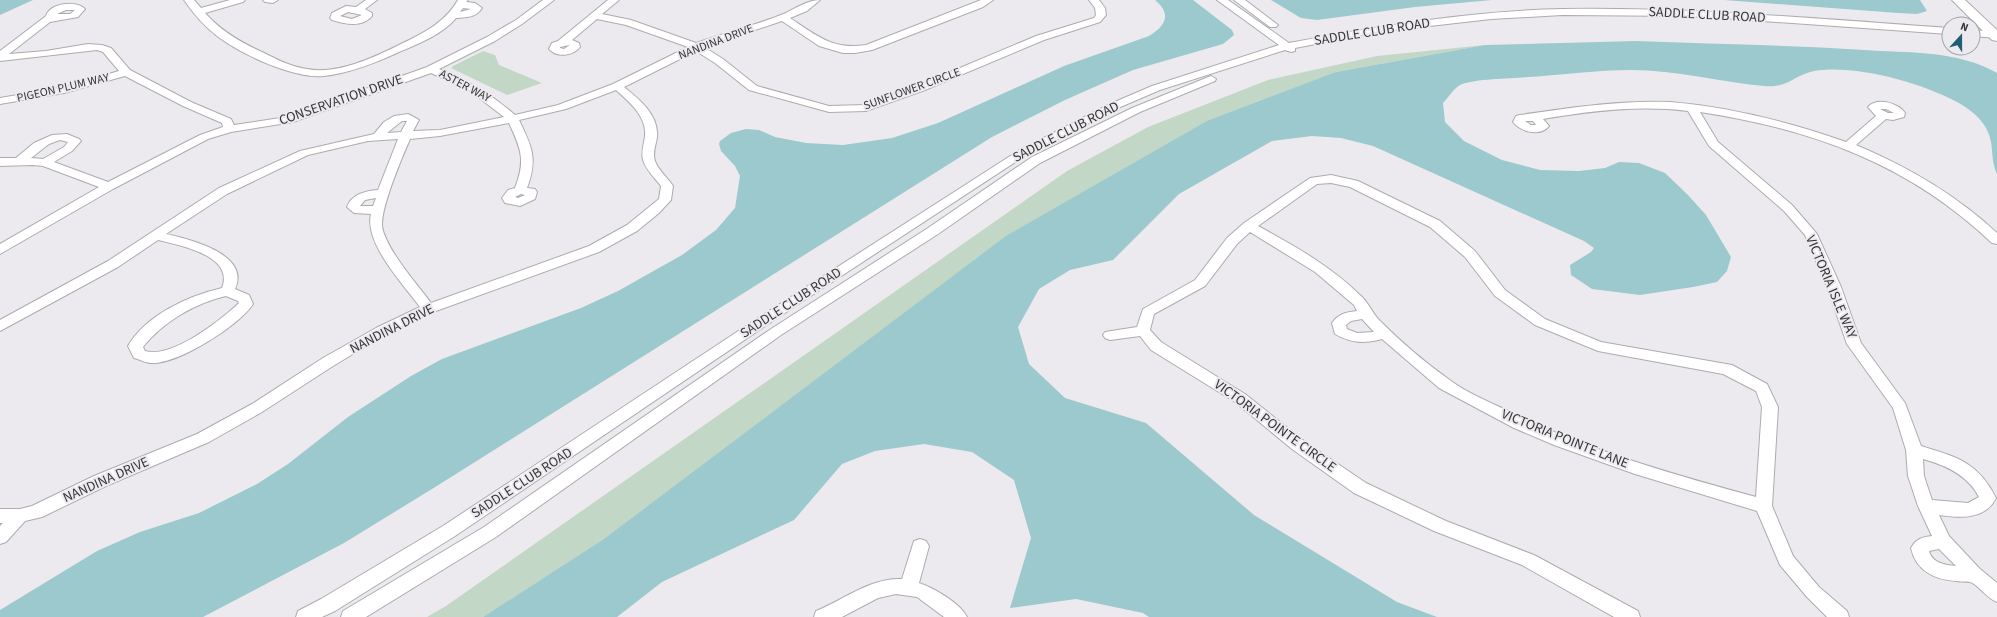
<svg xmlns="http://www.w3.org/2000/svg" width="1997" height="617" font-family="'Source Sans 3',sans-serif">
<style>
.green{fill:#c3d7c6}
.water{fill:#9bc9cd}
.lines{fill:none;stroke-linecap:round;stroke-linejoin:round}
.minor-casing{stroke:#acabae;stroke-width:2}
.major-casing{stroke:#acabae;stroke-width:2}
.minor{fill:#fff;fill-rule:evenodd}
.major{fill:#fff;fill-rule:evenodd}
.labels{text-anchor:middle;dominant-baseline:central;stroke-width:4;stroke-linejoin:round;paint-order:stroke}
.far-street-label{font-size:12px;fill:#353536;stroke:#eceaee}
.street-label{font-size:14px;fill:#353536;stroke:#eceaee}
</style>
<rect width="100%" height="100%" fill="#eceaee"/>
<path class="green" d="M1485 45 1336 72 483 617H427L446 606 1067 171 1148 127 1268 80 1377 56Z
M483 51 495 55 499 65 542 83 507 95 451 68 453 66Z"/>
<path class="water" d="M0 0H33L0 15Z
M1155 0H1193L1232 30 1234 35 1223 44 1133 70 1065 100 992 137 432 489 344 543 203 617H0V610L97 551 140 532 199 513 257 484 288 464 348 417 411 376 442 359 581 308 618 291 682 255 716 230 735 208 740 176 735 166 721 151 719 144 720 141 731 133 746 129 759 130 775 137 806 143 843 145 892 138 938 123 1064 66 1149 36C1166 26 1172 14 1155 0Z
M1271 0H1492L1415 7 1317 20 1301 18Z
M1724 0H1920L1927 11 1917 14 1898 13Z
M1636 41C1712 44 1788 45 1864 50 1908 53 1957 50 1997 73V174C1993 165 1993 160 1992 150 1991 126 1976 112 1955 101 1919 82 1854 64 1814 71 1794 75 1789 88 1764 86 1720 82 1676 70 1631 70 1597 70 1562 75 1528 77 1510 79 1477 78 1460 85 1454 88 1448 98 1443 103L1445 122 1464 141 1502 160 1540 170 1579 171 1605 168 1619 162 1639 163 1665 173 1688 195 1706 215 1731 257 1727 271 1717 282 1693 287 1640 295 1592 289 1571 275 1570 265 1591 252 1594 248 1584 241 1373 146 1341 138 1312 136 1272 141 1179 194 1113 260 1070 270 1039 289 1018 327 1029 364 1065 398 1146 423 1254 515 1397 602 1437 617H1149L1143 613 1076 599 1010 608 1031 538 1014 480 972 452 924 444 875 451 842 464 794 520 662 582 617 617H483L604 539 1006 236 1207 121 1336 72 1485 45Z"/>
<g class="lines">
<g class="minor-casing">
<path id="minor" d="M184 0H194L201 8 230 0H245L243 2 205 13C221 31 240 42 262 52 276 59 291 67 307 69 338 75 375 57 403 43 426 32 445 22 458 0H468L466 2 475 3 482 8C476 18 466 17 456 18 443 34 418 44 399 52 375 63 350 73 324 76 293 79 241 54 217 36 204 26 193 13 184 0ZM463 8 471 9 460 12Z
M263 0H278L273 3 265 2Z
M366 0H377L365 9 372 13V16C362 28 345 24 332 20L330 18 332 13 346 6 356 7ZM348 12 362 15 352 19 340 16Z
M543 0H554L522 24 495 41 439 69C469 82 490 93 515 115L558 105 613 84 688 47 626 25 597 19 572 40 579 43 580 47C573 56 557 58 549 49L552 43 558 41 608 0H619L602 14 631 20 696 43C724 33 753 26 781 15 794 10 806 0 820 0L807 11 790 18C817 36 833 50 866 45L981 0H993L983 7 872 50 855 53H843L819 46 782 21 704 47 723 59 757 86 829 106 865 105 917 86 1036 36 1094 18 1096 15 1095 8 1089 0H1099L1105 8 1106 15 1100 22 1044 40 925 90 866 111 829 112 749 90 715 63 696 51 624 87C639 99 659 115 657 137 656 145 652 153 655 161 658 170 668 178 673 186L671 200 659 213 637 231 599 252 433 312 386 334 333 366 262 412 209 442 106 486 42 517 25 521 6 542 0 544V526L3 523H0V509H20L32 506 94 476 197 434 252 404 323 358 376 328 420 307C403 284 364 243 371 214L354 213 347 207C352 194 365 191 378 190L398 139 368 141 308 155 227 194 166 234C189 239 251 254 235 289L249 295 253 304C240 325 177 365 151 363 146 363 139 359 134 358L128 346C146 315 188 296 222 288 235 255 178 245 158 240L118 267 0 331V320L108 261 219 188 300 151 374 134 384 122 394 116 408 114 419 120 413 131 440 130 504 117 469 90 431 73 293 122 231 132 208 139 113 189 0 254V244L99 187 43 166 33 165 0 166V158H16L34 143 52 135 67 134 79 139 81 141 72 151 54 162 108 182 200 135 223 127 222 123 183 106 125 76 64 93 0 104V98L64 87 119 71 103 52 97 50 0 61V51L46 16C50 3 76 0 85 9L78 17 50 22 9 54 46 51 88 44 102 45 111 48 130 70 191 102 231 119 234 125 287 117 427 67 487 37 516 20ZM66 10H75L70 14H57ZM570 45 564 49 560 48V47ZM616 90C629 102 647 116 645 136 644 144 641 152 643 160 646 170 655 178 661 186L659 199 627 225 589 246 431 303C417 284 385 248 382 226 381 207 402 157 410 139L440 136 509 123C521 149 526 160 515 188L508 190 502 198 505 203 520 206 535 199 537 192 535 189 527 188C538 159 532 147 519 120L566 109ZM402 121H407L401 132 387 133ZM60 140 68 142 64 147 43 159 31 158 49 144ZM521 194 525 195 518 198 515 197ZM376 198 373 206H360L365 200ZM226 296 238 301 239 303C220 321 171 359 145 351L143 347C163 322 195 303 226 296Z
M1217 0H1228L1289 43C1379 26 1471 11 1563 9 1692 7 1820 19 1949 28V34L1690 16 1562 15 1491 19 1377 32 1295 48V51L1291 52 1285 50 1160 90 1118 108 1026 155 765 326 455 536 335 611 322 617H296L298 611 321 599 443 526 755 320 1018 151 1110 104 1152 86 1279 45Z
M1234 0H1245L1278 25 1276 27H1270Z
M1973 30 1997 32V38L1973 36Z
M1211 76 1216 79 1215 81 1140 112 1040 163 938 234 781 335 496 537 366 617H341L343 611 484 527 771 329 928 228 1032 157 1132 108Z
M1670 102C1730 107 1789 122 1846 142L1876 116 1868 107C1877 97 1898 103 1905 113L1904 117 1893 120 1886 119 1856 145C1908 167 1955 194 1997 233V244L1992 243C1909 164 1812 129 1700 112L1718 142 1792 205 1817 234 1841 287 1861 343 1905 403 1921 446C1957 457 1978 462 1996 498 1985 520 1960 518 1939 515L1949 536 1980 569 1997 583V602C1986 598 1978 584 1970 582 1966 581 1961 582 1957 581 1935 580 1916 571 1911 548 1916 539 1922 537 1932 536L1918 506 1908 476 1906 450 1893 408 1847 344 1827 287 1805 235 1784 211 1709 146 1688 111C1640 105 1590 111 1543 119L1549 126C1540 137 1521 132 1513 122L1516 116 1520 115C1569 108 1619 100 1670 102ZM1880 109H1886L1894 113H1888ZM1525 121H1533L1536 125H1531ZM1923 459C1945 465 1968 475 1979 497L1968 503 1932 500 1924 476ZM1939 549 1956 566C1945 565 1932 563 1929 551Z
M1331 175 1358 181 1440 221 1475 251 1505 290 1545 319 1601 342 1732 365 1767 384 1778 407 1772 506 1793 556 1819 587 1847 611 1849 617H1827L1807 597 1780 565 1757 511 1635 474 1554 445 1514 428 1439 388 1382 339C1364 344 1351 343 1335 334L1332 323C1338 314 1347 312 1357 311L1354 305 1315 272 1250 232 1237 244 1205 286 1154 314 1150 330 1161 342 1245 394 1304 441 1366 483 1446 521 1534 555 1638 611 1640 617H1614L1522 565 1434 531 1354 493 1292 449 1235 402 1151 350 1140 336 1110 340 1105 338 1103 335 1105 332 1137 327 1143 309 1195 280 1227 238 1244 223 1310 178ZM1331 183 1350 187 1430 227 1465 257 1495 296 1535 325 1598 351 1723 374 1756 391 1762 407 1756 497C1672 474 1587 450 1508 411 1487 401 1465 392 1447 378 1423 361 1399 340 1378 319 1372 312 1369 304 1362 297 1332 267 1295 246 1258 226L1317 184ZM1362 319 1374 332 1357 333 1347 329 1346 325 1351 321Z
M920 539 926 541 929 546 919 583C934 588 960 603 967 617H944L917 597 896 594 878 598 842 617H814L816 611C843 600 872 577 902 579L914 541Z"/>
</g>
<g class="major-casing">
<path id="major" d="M1952 0H1965L1997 30V41L1992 40Z"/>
</g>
<use href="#minor" class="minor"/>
<use href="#major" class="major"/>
</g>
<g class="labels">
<g class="far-street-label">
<text transform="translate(716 42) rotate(-21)">NANDINA DRIVE</text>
<text transform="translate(465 86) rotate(28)">ASTER WAY</text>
<text transform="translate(63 88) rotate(-13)">PIGEON PLUM WAY</text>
<text transform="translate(912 89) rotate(-20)">SUNFLOWER CIRCLE</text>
</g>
<g class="street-label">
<text transform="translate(1707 15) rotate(3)">SADDLE CLUB ROAD</text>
<text transform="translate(1372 32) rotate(-9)">SADDLE CLUB ROAD</text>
<text transform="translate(341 100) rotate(-19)">CONSERVATION DRIVE</text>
<text transform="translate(1066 132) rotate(-27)">SADDLE CLUB ROAD</text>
<text transform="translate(1831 287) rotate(67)">VICTORIA ISLE WAY</text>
<text transform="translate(791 303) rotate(-33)">SADDLE CLUB ROAD</text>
<text transform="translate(392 329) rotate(-27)">NANDINA DRIVE</text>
<text transform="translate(1275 426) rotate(36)">VICTORIA POINTE CIRCLE</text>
<text transform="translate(1565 439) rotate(22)">VICTORIA POINTE LANE</text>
<text transform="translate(106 480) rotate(-24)">NANDINA DRIVE</text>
<text transform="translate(522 483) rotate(-33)">SADDLE CLUB ROAD</text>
</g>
</g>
<g transform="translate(1961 36) rotate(21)"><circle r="19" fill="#eceaee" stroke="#a3a2a4"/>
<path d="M0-3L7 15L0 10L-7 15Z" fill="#1e5f74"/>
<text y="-6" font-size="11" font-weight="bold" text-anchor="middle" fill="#353536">N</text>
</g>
</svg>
